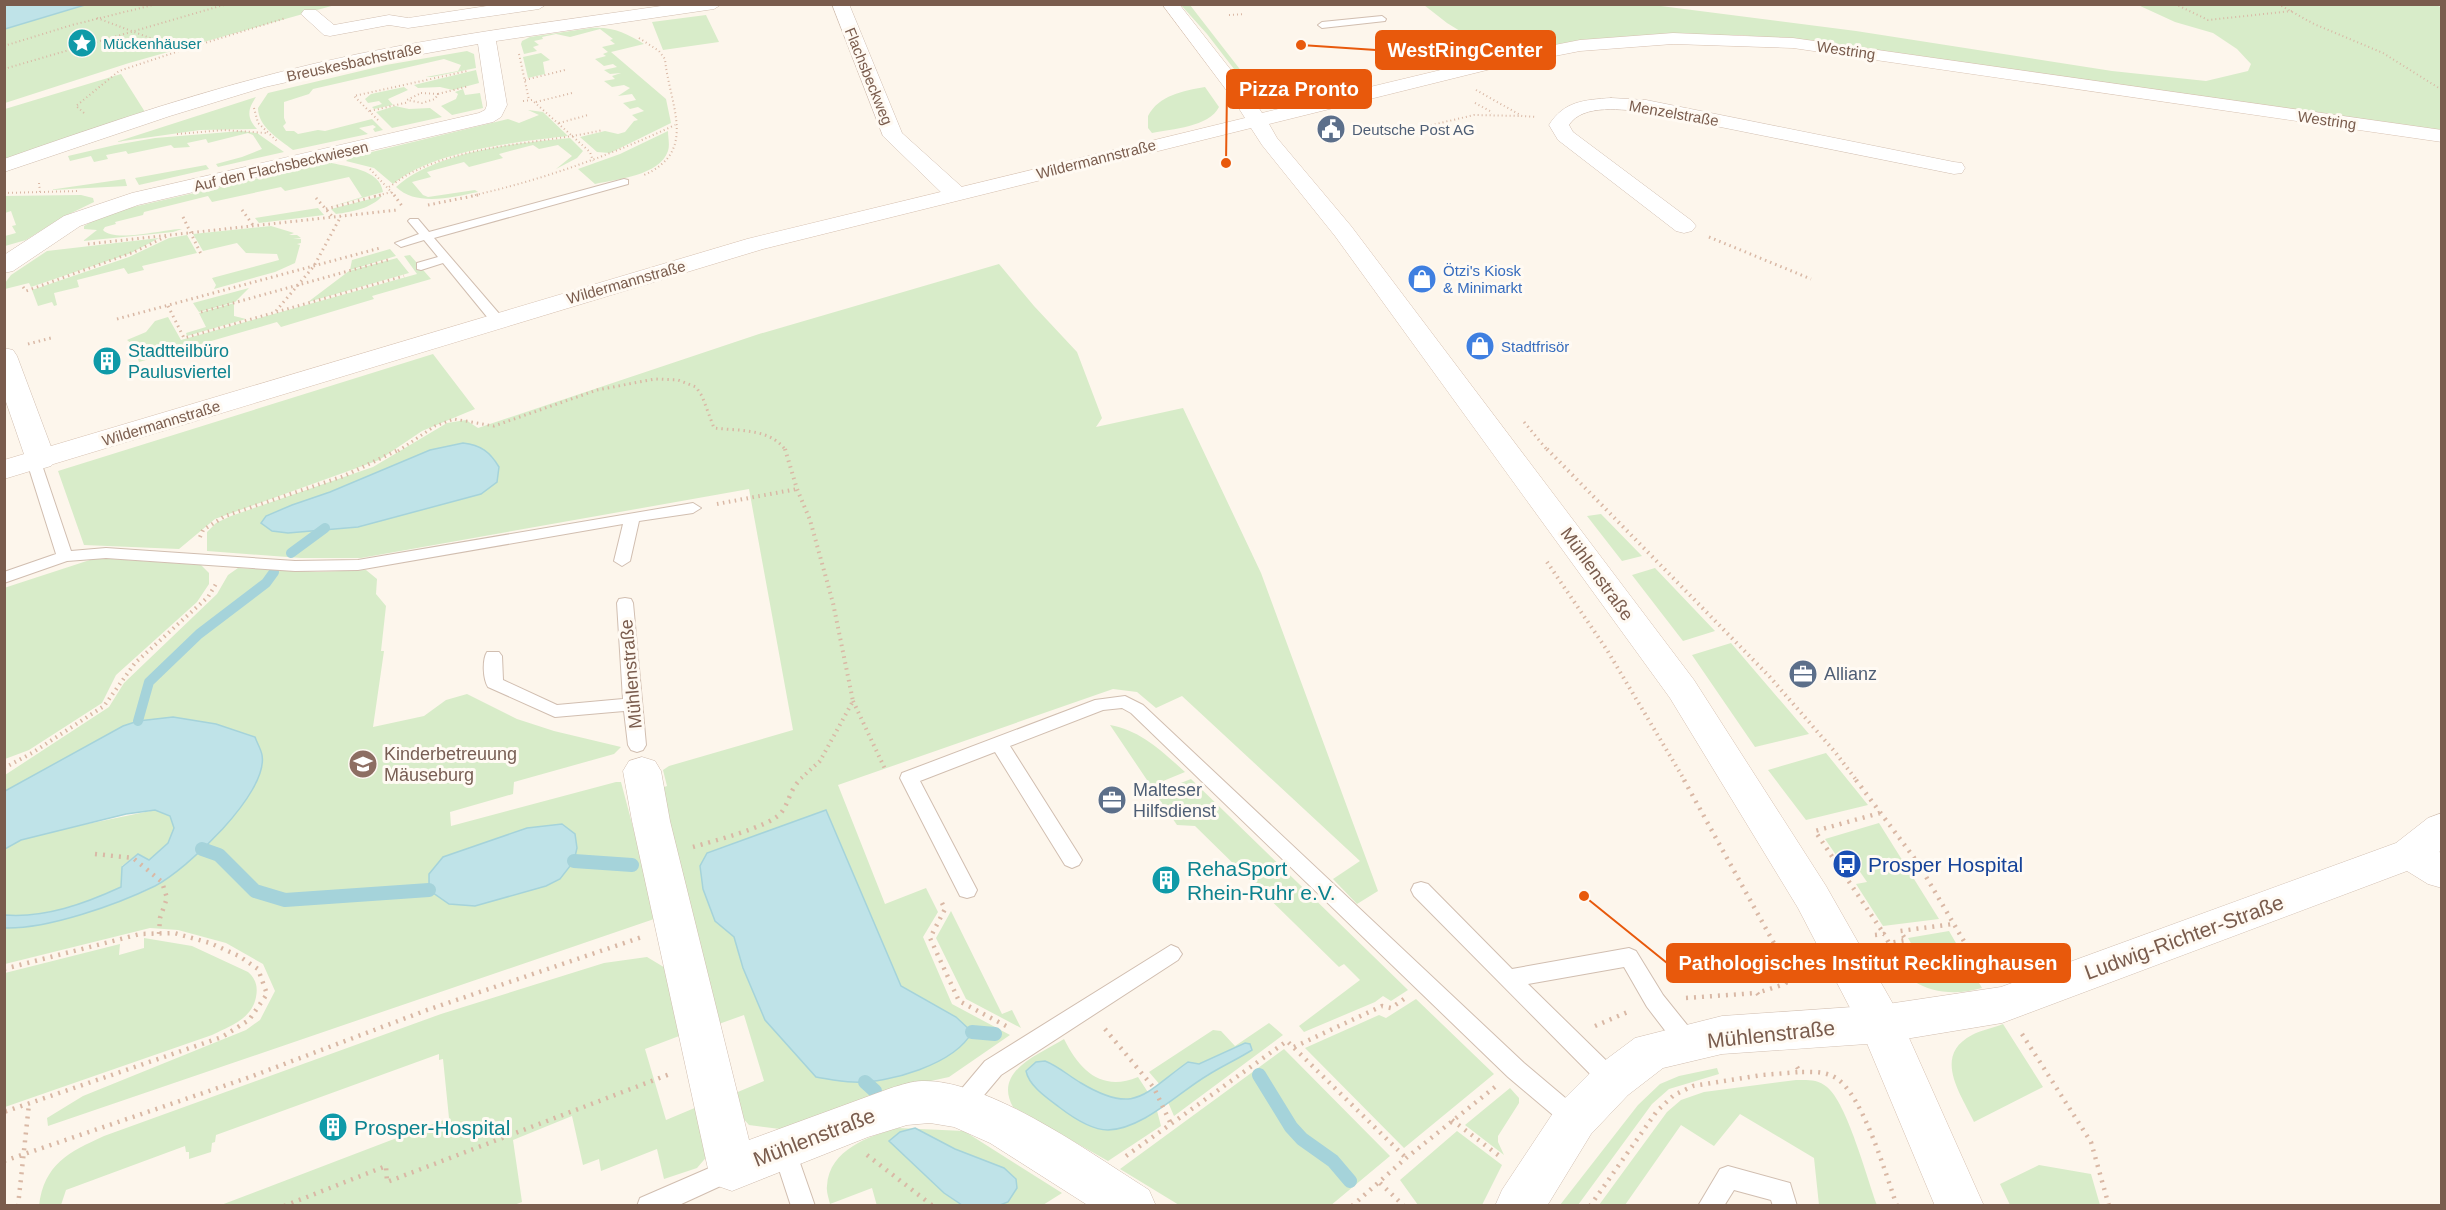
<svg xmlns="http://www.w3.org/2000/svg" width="2446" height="1210" font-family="Arial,sans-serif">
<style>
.green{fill:#d8ecc9}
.water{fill:#bfe3e8;stroke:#a5d3da;stroke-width:1.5}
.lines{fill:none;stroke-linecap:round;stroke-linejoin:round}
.stream-far1{stroke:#a5d3da;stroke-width:10}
.stream{stroke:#a5d3da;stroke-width:14}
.lane-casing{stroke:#d1beb0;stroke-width:2}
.street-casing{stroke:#d1beb0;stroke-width:1}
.secondary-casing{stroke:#d6c0b0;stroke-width:1}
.path-far3{stroke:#d9b8a5;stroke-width:2;stroke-dasharray:1 3;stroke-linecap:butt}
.path-far2{stroke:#d9b8a5;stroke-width:3;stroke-dasharray:1.5 4;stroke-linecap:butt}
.path-far1{stroke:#d9b8a5;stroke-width:4;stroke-dasharray:1.5 4.5;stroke-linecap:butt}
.path{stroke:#d9b8a5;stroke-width:4.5;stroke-dasharray:2 6;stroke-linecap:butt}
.lane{fill:#fff;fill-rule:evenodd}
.street{fill:#fff;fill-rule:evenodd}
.secondary{fill:#fff;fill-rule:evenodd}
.labels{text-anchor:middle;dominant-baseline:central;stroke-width:6;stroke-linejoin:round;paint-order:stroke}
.far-culture-label{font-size:15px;fill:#0d838f;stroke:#fffaf3;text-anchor:start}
.far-street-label{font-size:15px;fill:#7a5c4d;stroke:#fffaf3}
.far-service-label{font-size:15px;fill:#4e5e75;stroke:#fffaf3;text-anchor:start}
.far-shop-label{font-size:15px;fill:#366cbe;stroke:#fffaf3;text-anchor:start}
.culture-label{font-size:18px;fill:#0d838f;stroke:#fffaf3;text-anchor:start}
.street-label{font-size:18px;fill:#7a5c4d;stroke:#fffaf3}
.service-label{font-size:18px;fill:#4e5e75;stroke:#fffaf3;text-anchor:start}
.education-label{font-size:18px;fill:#785e54;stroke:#fffaf3;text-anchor:start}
.near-transit-label{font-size:21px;fill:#164399;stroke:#fffaf3;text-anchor:start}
.near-culture-label{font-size:21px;fill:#0d838f;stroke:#fffaf3;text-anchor:start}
.near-street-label{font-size:21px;fill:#7a5c4d;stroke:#fffaf3}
.leader{fill:none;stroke:#e8590c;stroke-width:2}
.callout-dot{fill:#e8590c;stroke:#fffaf3;stroke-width:2}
.callout{fill:#e8590c;stroke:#e8590c;stroke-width:2}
.callout-label{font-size:20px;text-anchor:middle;font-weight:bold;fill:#fff}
</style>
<rect width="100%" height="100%" fill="#fdf6ec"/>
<path class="green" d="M4 5H335L129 63 5 103Z
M1181 5H1190L1256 90 1251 91 1207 34Z
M1424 5H1653L1856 31 2112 71 2206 81 2248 71 2251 64 2237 49 2213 33 2175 22 2138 5H2435L2441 7V130L1892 52 1741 35H1647L1573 42 1505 53 1481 50 1486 47 1447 23Z
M706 15 719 42 663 50 652 22Z
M591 28C611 26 627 33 644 44L611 52 666 99 671 123 610 153 597 152 580 137 605 131 618 134 625 132 634 121 638 120 632 115 644 111 638 107 630 109 623 103 636 100 632 94 618 96 630 88 624 85 612 87 604 81 615 79 612 76 621 73 610 74 604 70 617 67 613 64 604 66 595 59 606 56 603 54 608 52 602 47 615 44 610 40 613 39 600 29 570 37 556 34 542 37 543 39 534 41 539 45 533 47 537 51 524 54 521 44 522 41 530 37Z
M467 51 474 54 476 68 432 77H426L458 71 461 65 444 59 313 89 309 94 284 102V118L286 123 283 126 286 131H294L298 134 318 130 325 131 372 119 383 130 375 132 373 129 376 127 373 125 359 128 368 134 293 150C279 139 258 127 258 108L268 93 386 65Z
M541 53 550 60 543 62 545 74 528 78 523 57Z
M476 70 479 83 453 90 440 87 418 88 414 85Z
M121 74 145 112 5 159V109Z
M404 87 408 90 388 99 393 105 374 109 372 107 382 104 379 101 368 103 365 99 371 94Z
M1205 87 1219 107C1209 127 1172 129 1152 133L1148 128V116C1159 95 1183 91 1205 87Z
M463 89 465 95 480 93 483 108 452 115 441 106 456 99 458 94 455 92Z
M256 97C248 109 246 117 257 129L200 130 116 142Z
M395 106 409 109 430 108 442 117 392 128 376 112Z
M528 110 543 112 568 136C517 142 433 150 393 184L374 168 346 161 351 157 508 119 519 123 539 115Z
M241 131 257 133 284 152 218 167 216 164 242 157 262 149 253 135 248 133 208 143 206 139 187 143 190 147 174 148 171 145 128 154 126 151 106 155 108 159 94 162 91 156 70 161 68 156 115 145 155 138Z
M668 131C668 137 670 145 668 151 659 176 617 179 595 184L578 169 620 154Z
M570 138 583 151 577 158 556 169 572 156 558 145 539 149 533 145 499 154 503 158 469 167 464 162 427 172 431 177 412 182 423 195 428 197 475 190 478 192C453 197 417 207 396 187 436 151 518 143 570 138Z
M328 162C346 167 380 169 383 192L330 207 362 197 349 177 285 191 281 187 212 202 208 196 144 212 143 215 115 222 116 224 105 227 103 230C114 243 165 229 182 229L173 232 83 241 97 230 84 229V226L98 218 129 208Z
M206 165 209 169 139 185 135 178Z
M125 179 127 186 49 190Z
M81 195 93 198 94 202 61 218 26 240 5 246V236L16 233 12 226 16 225 11 211 5 213 4 196Z
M382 196C372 208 352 212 336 214L331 209Z
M318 208 324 215 259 223 255 218Z
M271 226 294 233 289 235H297L301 238 293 239H301V243L297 244 300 245 295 263 275 272 214 289 216 285 212 278 279 260 277 254 246 253 237 243 203 251 193 234Z
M187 235 197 253 142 266 144 270 128 274 124 268 77 280 79 287 54 293 57 305 54 306 52 302 38 306 32 290 129 257 169 238Z
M159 238 131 253 31 287 29 283 5 289V283L11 275 47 251Z
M390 249 396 256 350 270 352 260Z
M410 255 431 279 372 296 374 299 281 327 277 322 139 362 133 345 127 340 146 332 155 321 168 317 181 340 417 274 404 256Z
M397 258 409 273 308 302 349 271Z
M999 264 1034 306 1077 352 1102 418 1096 427 1183 408 1261 573 1378 891 1357 904 1333 879 1360 861 1182 696 1156 708 1137 692 1113 689 838 785 885 904 926 888 938 912 923 937 952 1004 1010 1035 949 1077 899 1088 788 1130 749 1125 740 1115 733 1094 764 1081 744 1015 716 1025 658 789 667 786 663 770 669 766 793 730 749 489 361 558H301L207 551V532L216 523 231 516 373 467 447 423 466 420 478 428 759 334Z
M249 288 235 302 199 312 193 303Z
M234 303V316L246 319 187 336 186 333 206 327 199 313Z
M433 354 475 409 422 431 379 460 215 519 179 549 84 545 58 471Z
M1601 514 1642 556 1622 561 1587 516Z
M96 558 201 565 209 573V584L197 602 116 675 102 703 29 750 5 759 4 588Z
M238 568 317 572 366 570 377 579 376 594 386 606 381 651H384L373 727 424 716 446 700 467 694 517 719 554 731 621 747 614 754 514 782 513 794 450 812 451 826 616 782H621L657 918 48 1126 47 1118 83 1096 246 1030 260 1020 275 991 263 964 226 943 178 930 150 928 5 964V928C42 928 128 903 160 883 181 870 199 851 217 835L123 726 5 791V775L109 707 124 683 217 594 228 575Z
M1655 568 1715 631 1683 641 1632 575Z
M1731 643 1809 734 1755 747 1692 655Z
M1110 725C1140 730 1163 752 1185 772L1151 786Z
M1826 753 1868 805 1806 820 1768 770Z
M1191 779 1408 990 1391 1001 1383 996 1375 1002 1304 1032 1299 1026 1360 980 1344 964 1339 967 1195 826 1177 825 1155 793Z
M155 810 170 815 174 828 168 843 149 860 138 854 122 866 121 887C84 904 46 918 5 915L4 849 21 840 58 830Z
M1879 823 1939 919 1883 926 1856 884 1867 882 1856 866 1845 868 1825 839Z
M951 911 1002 1014 1012 1010 1021 1028 966 999 936 938Z
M1949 931 1982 988C1940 1000 1905 986 1883 949L1912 945 1908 938Z
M144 938 192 946 248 972C256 979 258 987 256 997 252 1019 230 1026 212 1035L5 1107V973L120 944 119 955 144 948Z
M647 957 667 969 687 1033 645 1049 666 1120 697 1107 709 1154 697 1168 664 1179 657 1149 601 1171 599 1159 583 1165 572 1116 513 1140 522 1202 514 1205H221L449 1118 443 1059 439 1060V1054L216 1135 215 1142 212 1143 211 1152 189 1159V1152H186L185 1146 66 1190 61 1205 39 1206C44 1164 69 1152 104 1136L441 1014 604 963Z
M1416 999 1494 1074 1404 1148 1305 1048 1379 1015 1386 1018Z
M1269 1023 1283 1035 1174 1116 1161 1086 1149 1072 1213 1030 1221 1031 1235 1046Z
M2003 1024 2043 1087 1974 1122C1961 1094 1932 1056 1972 1035 1981 1030 1993 1028 2003 1024Z
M1064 1039C1080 1071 1102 1092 1138 1077L1155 1103 1161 1126 1108 1161 1013 1107C993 1071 1038 1055 1064 1039Z
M1284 1049 1390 1156 1330 1206 1179 1205 1120 1169Z
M1717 1068 1719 1074 1669 1089 1652 1104 1578 1205H1560L1638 1105 1660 1084 1679 1076Z
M1796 1080C1807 1080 1818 1079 1827 1087 1847 1103 1867 1178 1877 1205H1819L1814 1158 1740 1114 1714 1146 1681 1125 1625 1205H1599L1667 1112 1681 1100 1704 1092Z
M1510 1088 1519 1098V1103L1498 1136V1142L1504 1155 1465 1125Z
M898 1128 964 1131 1062 1193 1043 1205 877 1206 872 1188 830 1204C829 1199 826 1192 827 1186 829 1149 870 1136 898 1128Z
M1457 1131 1502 1165 1482 1205H1418L1400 1180Z
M2039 1165 2091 1174 2100 1205H2010L2000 1184Z"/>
<path class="water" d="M5 4H85V5L5 29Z
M463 443C481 445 490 452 499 467L497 482 481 494 358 527 288 533 272 531 261 523 266 516 292 505 330 492 430 450Z
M173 717 216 724 255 737C257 743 261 749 262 755 269 793 186 870 155 886 116 905 48 929 5 928V915C45 918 84 904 121 887L122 867 138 854 149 860 168 843 174 828 170 816 155 810 126 814 21 840 5 849V791L123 726 138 721Z
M826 810 901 986 956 1017 972 1032C955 1064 888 1084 853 1082 840 1082 828 1079 816 1077L765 1020 743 968 734 937 715 921 703 889 700 866 707 853Z
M562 824 575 834 577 848 574 861 560 879 546 886 475 906 449 904 429 890V874L443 857 527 828Z
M1245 1043 1250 1044 1252 1050C1238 1059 1222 1066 1208 1075 1179 1092 1143 1129 1108 1130 1091 1130 1072 1117 1059 1107 1047 1098 1029 1086 1026 1071L1036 1062 1045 1061C1058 1066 1069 1076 1081 1083 1136 1116 1144 1093 1188 1062L1199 1064Z
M915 1128 955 1149 1004 1168 1016 1179 1017 1188 1008 1202 1000 1205H962L944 1193 889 1141 900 1132Z"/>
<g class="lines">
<path class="stream-far1" d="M291 553 325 528
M138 721 149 682 199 634 266 583 274 572"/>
<path class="stream" d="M202 849 219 855 255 891 285 900 429 890
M574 861 632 865
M972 1032 995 1034
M1259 1075 1291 1127 1302 1139 1333 1161 1350 1181
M865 1082 875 1091"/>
<g class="lane-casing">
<path id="lane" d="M1382 16 1386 19 1385 21 1322 28 1318 25 1322 22Z
M624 179 628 180V184L434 238 502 317 503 320 502 323H492L443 263 421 270 417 269V263L438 257 424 240 401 247 395 243 419 234 408 221 410 219H418L429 232Z
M34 458 41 462 71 551 106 548 295 561 358 560 693 503 701 508 693 513 639 521 630 561 622 566 614 561 623 524 358 570 295 571 106 558 67 561 4 583V572L56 554 27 462Z
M625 598 631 599 633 603 646 745 643 750 637 752 631 750 628 745 624 711 555 717 488 687C483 679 482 660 487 652H499L502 656 503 680 557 705 623 699 617 603 619 599Z
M1125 696 1143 705 1524 1063 1582 1112 1586 1119 1582 1126 1574 1130 1566 1126 1508 1077 1131 713 1122 708 1103 710 1010 746 1079 855 1082 860 1079 865 1072 868 1065 865 995 752 920 781 977 890 974 896 967 898 960 896 900 778 902 773 1095 700Z
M1421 882 1428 884 1512 969 1629 948 1636 951 1663 995 1696 1036 1699 1043 1696 1050 1688 1053 1680 1050 1647 1007 1624 967 1528 984 1620 1074 1623 1081 1620 1088 1612 1091 1604 1088 1414 896 1411 890 1414 884Z
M1171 945 1178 948 1182 954 1178 960 1001 1075 969 1113 961 1116 953 1113 949 1106 953 1099 985 1061Z
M784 1137 792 1140 815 1206H791L772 1148 776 1140Z
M730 1159 738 1162 742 1170 738 1178 677 1206H637L640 1198Z
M1728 1166 1790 1183 1797 1206H1773L1771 1200 1734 1190 1724 1206H1698L1720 1169Z"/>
</g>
<g class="street-casing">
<path id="street" d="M500 4H547L539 9 408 28 389 25 330 36 324 35 301 14 304 10H316L334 25 389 15 408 18Z
M675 4H722L714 9 496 41 507 105 501 117 493 122 138 205 80 226 13 271 4 273V255L64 216 132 193 479 113 485 110 487 105 478 44 372 63 265 87 170 116 4 172V159C106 123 207 89 313 64 432 36 554 22 675 4Z
M832 4H849L902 133 963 188 966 193 963 198 955 200 947 198 883 136Z
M1611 98 1646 100 1954 162 1962 163 1965 168 1962 173 1954 174 1646 112C1624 110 1583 103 1569 125L1573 132 1692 221 1696 226 1692 231 1684 233 1676 231 1558 140 1549 125C1564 101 1584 100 1611 98Z
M4 348 13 350 17 356 56 460 51 466 41 469 31 466 26 460 4 396Z
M642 757 655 761 661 771 670 821 749 1140 891 1088C901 1085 912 1081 922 1081 989 1079 1093 1155 1149 1190L1156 1206H1089L990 1143 954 1127 930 1123 907 1125 868 1137 732 1191 715 1185 708 1169 632 821 623 771 629 761Z
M2442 813V850L2439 852 2442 853V888L2428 884 2407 871 2002 1023 1881 1043 1722 1054 1663 1068 1628 1095 1591 1134 1547 1206H1495L1502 1190 1559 1104 1596 1067 1635 1038 1722 1016 1881 1005 2001 987 2396 843 2428 818Z"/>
</g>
<g class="secondary-casing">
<path id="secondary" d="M1162 4H1179L1249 93 1262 113 1499 56 1580 40 1673 33 1793 38 2442 130V142L1793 48 1673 44 1580 51 1499 67 1269 124 1277 138 1351 226 1694 680 1826 886 1897 1011 1984 1206H1935L1861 1029 1798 908 1670 698 1335 236 1262 145 1251 128 763 249 4 479V460L747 239 1245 118 1233 99Z"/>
</g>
<path class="path-far3" d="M2175 4 2208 20 2292 11
M2278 4 2314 24 2383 53 2442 90
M1229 15 1244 14
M97 18 182 50 286 18
M639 38 659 51 665 59C669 104 699 151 644 175
M4 46 72 25 157 4
M519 54 529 100
M4 69 227 4
M525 80 565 70
M1476 90 1522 116 1537 117
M421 93 438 94 435 99 422 103 407 100Z
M438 94 469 86
M523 101 532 100 590 152 593 161
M536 102 572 93
M1475 103 1490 111 1491 114
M254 108 258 123 278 142
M370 111 409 102
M84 113 76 106 119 71 182 50
M378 120 354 96 467 71
M559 123 588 115
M1408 128 1411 130 1474 115 1522 116
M177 134 224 130 266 133
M370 169 395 196
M39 183 40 192
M389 187C398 181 407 174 417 170 475 143 542 144 603 130
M4 193 79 191
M375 196 392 192
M471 196C542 180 609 156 675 125"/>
<path class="path-far2" d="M394 195 402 206
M316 198 332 216
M428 205 478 195
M326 209 381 195
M242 210 253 225
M183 217 201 254
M1709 237 1811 279
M88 244 397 210
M23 287 26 291 134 252 167 236
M168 306 184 338 404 276
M276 311 314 266 341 216
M201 312 388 260
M117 319 380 248
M28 344 51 338
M1524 422 1548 451
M398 451 435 426 454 419 494 426 597 390 655 379 678 380 696 387 702 396 714 428C739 431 771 428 786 451"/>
<path class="path-far1" d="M785 449 797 489 810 520 833 603 853 701 820 761 798 781
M1547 449 1769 676 1835 752 1857 781
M717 504 797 489
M200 537 203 530 225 516 344 476 400 449
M1547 562 1607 650 1685 781
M853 701 885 769
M4 768 32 753 104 706 135 663 208 597 216 584"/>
<path class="path" d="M1684 780 1792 976 1785 984 1757 993 1760 997
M1856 780 1918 863 1982 972
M1880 813 1815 831 1884 934
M693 847C713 841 769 827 781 813 789 803 790 789 800 780
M95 854 133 858 162 882 167 898 160 918 159 934
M942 903 945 909 930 938 959 1001 1008 1027
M1875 935 1884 934 1889 943 1906 940 1900 931 1953 924
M1778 950 1799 947
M4 969 140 934 174 933 210 943 239 956 258 969 267 994 249 1020 222 1037 4 1112
M1686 998 1757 993
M1595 1026 1630 1011
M1105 1029 1154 1088 1171 1124
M2022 1034 2091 1142 2109 1206
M1294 1047 1382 1006 1391 1008 1404 999
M1797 1067 1800 1072C1812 1072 1825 1071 1836 1078 1863 1095 1886 1175 1897 1206
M1452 1120 1502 1158
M867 1155 933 1206
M1126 1156 1287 1041 1406 1158
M4 1161 250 1077 427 1010 642 937
M1380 1183 1404 1206
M18 1206 29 1104
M284 1206 386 1166 387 1182 670 1074
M1352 1206 1406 1158 1495 1087
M1590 1206 1657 1111 1674 1095 1693 1086 1762 1075 1800 1072"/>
<use href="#lane" class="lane"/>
<use href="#street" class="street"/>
<use href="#secondary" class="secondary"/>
</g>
<defs>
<g id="sight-disc" transform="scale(1.5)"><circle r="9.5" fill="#0f9aa8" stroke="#fffaf3"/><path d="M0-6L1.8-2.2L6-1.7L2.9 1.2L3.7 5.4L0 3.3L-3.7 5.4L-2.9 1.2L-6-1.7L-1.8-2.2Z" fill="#fff"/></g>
<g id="civic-disc" transform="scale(1.5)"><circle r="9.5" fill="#5c6f8a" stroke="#fffaf3"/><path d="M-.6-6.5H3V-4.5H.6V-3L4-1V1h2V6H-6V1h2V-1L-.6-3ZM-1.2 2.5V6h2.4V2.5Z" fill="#fff"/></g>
<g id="shop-disc" transform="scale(1.5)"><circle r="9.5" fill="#3f7fe0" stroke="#fffaf3"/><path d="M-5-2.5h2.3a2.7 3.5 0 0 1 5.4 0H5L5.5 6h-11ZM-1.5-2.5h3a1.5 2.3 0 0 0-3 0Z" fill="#fff"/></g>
<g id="building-disc" transform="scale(1.5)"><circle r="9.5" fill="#0f9aa8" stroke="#fffaf3"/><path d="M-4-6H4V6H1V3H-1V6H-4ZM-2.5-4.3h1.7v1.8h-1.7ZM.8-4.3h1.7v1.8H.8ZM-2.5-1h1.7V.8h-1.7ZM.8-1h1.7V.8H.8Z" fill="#fff"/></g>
<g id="office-disc" transform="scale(1.5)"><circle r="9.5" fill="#5c6f8a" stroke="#fffaf3"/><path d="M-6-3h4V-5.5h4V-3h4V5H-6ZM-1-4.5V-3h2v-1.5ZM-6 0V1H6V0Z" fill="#fff"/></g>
<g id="school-disc" transform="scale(1.5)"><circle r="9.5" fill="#8d6e63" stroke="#fffaf3"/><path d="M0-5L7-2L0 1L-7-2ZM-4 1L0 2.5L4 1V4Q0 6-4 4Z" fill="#fff"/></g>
<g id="bus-disc" transform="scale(1.5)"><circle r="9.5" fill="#1a4fb4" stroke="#fffaf3"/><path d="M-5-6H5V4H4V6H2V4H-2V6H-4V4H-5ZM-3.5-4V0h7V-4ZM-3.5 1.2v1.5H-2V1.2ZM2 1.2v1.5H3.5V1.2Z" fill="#fff"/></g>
</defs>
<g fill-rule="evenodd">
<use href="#sight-disc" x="82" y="43"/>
<use href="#civic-disc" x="1331" y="129"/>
<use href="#shop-disc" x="1422" y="279"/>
<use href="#shop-disc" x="1480" y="346"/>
<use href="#building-disc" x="107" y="361"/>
<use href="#office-disc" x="1803" y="674"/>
<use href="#school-disc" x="363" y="764"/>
<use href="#office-disc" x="1112" y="800"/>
<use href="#bus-disc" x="1847" y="864"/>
<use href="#building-disc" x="1166" y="880"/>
<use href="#building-disc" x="333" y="1127"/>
</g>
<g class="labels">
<g class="far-culture-label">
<text x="103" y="43">Mückenhäuser</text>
</g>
<g class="far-street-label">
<text transform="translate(1846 50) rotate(8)">Westring</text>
<text transform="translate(354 62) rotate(-12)">Breuskesbachstraße</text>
<text transform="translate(869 76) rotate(68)">Flachsbeckweg</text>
<text transform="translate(1674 113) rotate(10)">Menzelstraße</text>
<text transform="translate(2327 120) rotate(8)">Westring</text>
<text transform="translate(1096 159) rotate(-14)">Wildermannstraße</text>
<text transform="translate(281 166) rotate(-13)">Auf den Flachsbeckwiesen</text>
<text transform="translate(626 282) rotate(-16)">Wildermannstraße</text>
<text transform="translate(161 423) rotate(-17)">Wildermannstraße</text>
</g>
<g class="far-service-label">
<text x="1352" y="129">Deutsche Post AG</text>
</g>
<g class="far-shop-label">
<text x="1443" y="270">Ötzi's Kiosk<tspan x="1443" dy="17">&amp; Minimarkt</tspan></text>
<text x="1501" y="346">Stadtfrisör</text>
</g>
<g class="culture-label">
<text x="128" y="351">Stadtteilbüro<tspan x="128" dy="21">Paulusviertel</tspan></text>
</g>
<g class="street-label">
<text transform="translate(1597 574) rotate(54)">Mühlenstraße</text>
<text transform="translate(631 674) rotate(-95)">Mühlenstraße</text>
</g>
<g class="service-label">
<text x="1824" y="674">Allianz</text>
<text x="1133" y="790">Malteser<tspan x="1133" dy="21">Hilfsdienst</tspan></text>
</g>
<g class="education-label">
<text x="384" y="754">Kinderbetreuung<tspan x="384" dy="21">Mäuseburg</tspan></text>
</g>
<g class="near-transit-label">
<text x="1868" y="864">Prosper Hospital</text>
</g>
<g class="near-culture-label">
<text x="1187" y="868">RehaSport<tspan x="1187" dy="24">Rhein-Ruhr e.V.</tspan></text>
<text x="354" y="1127">Prosper-Hospital</text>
</g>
<g class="near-street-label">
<text transform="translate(2184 937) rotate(-20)">Ludwig-Richter-Straße</text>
<text transform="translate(1771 1034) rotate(-6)">Mühlenstraße</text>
<text transform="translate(814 1137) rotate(-21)">Mühlenstraße</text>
</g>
</g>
<path class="leader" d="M1301 45L1376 50M1226 163L1227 89M1584 896L1667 963"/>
<g class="callout-dot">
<circle cx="1301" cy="45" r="6"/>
<circle cx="1226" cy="163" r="6"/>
<circle cx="1584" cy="896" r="6"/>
</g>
<g class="callout">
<rect x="1376" y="31" width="179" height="38" rx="6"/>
<rect x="1227" y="70" width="144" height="38" rx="6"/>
<rect x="1667" y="944" width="403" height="38" rx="6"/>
</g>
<g class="callout-label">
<text x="1465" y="57">WestRingCenter</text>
<text x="1299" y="96">Pizza Pronto</text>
<text x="1868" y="970">Pathologisches Institut Recklinghausen</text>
</g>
<rect width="2446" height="1210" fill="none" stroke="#7a5c4d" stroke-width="12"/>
</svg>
